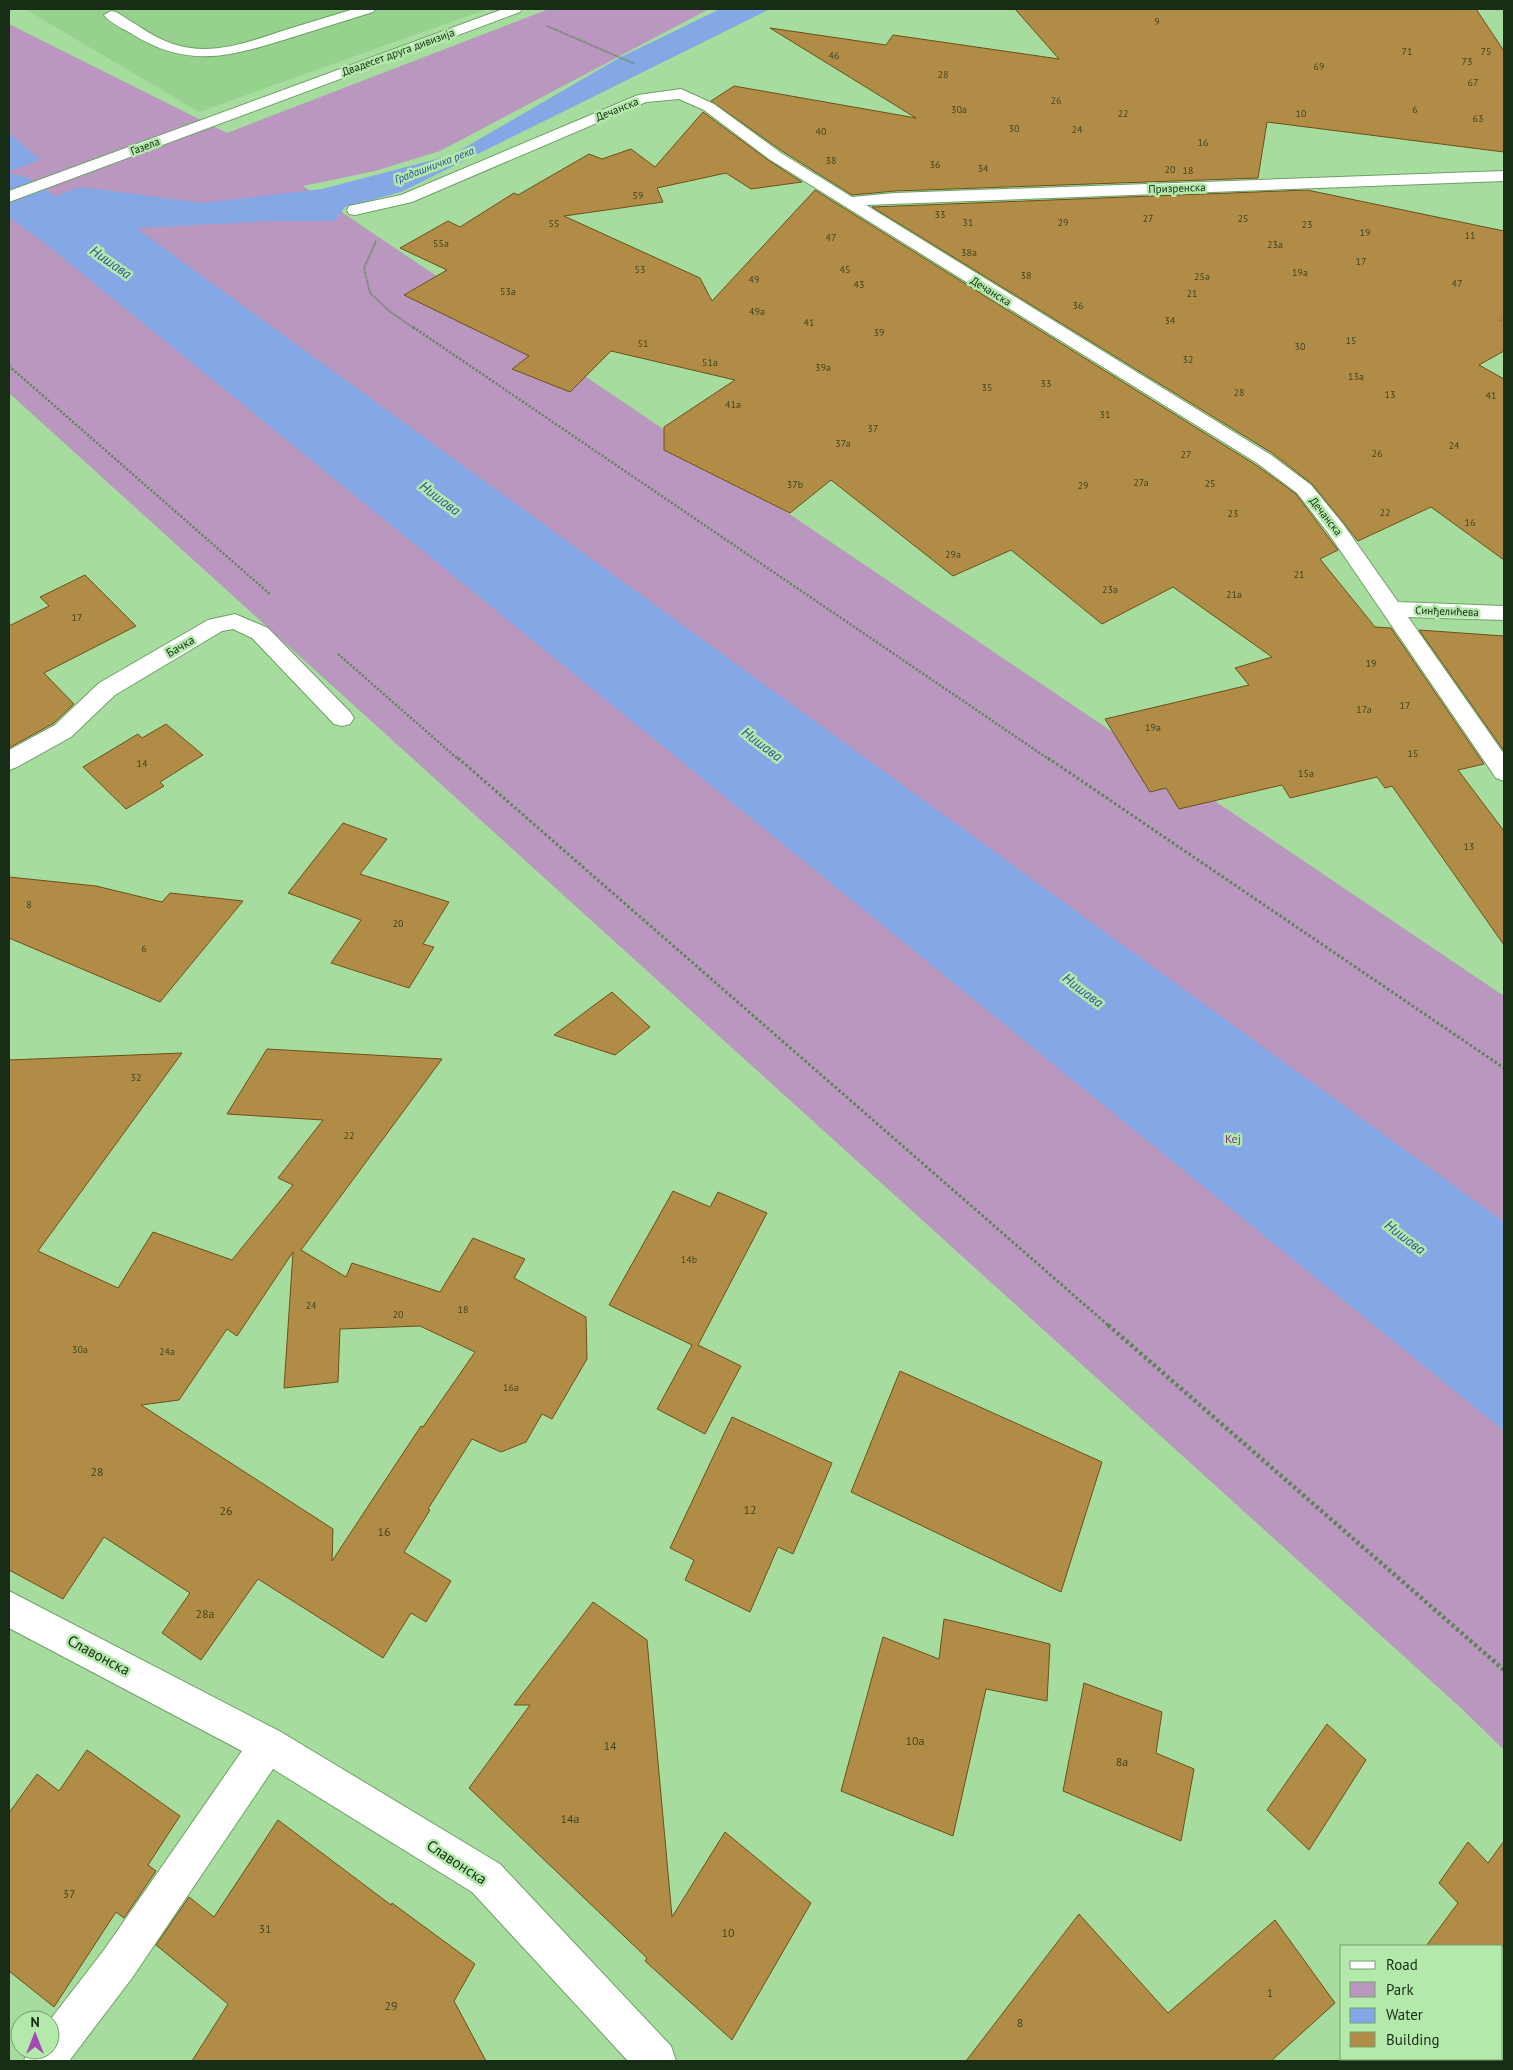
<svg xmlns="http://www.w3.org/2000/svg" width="1513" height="2070" font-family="'PT Sans',sans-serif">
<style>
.built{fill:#96d18e}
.green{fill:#b997bf}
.water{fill:#84a7e5}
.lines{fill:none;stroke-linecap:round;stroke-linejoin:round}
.river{fill:#84a7e5;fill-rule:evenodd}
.building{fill:#b18c46;stroke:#6c5019;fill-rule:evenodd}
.minor-casing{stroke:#6da066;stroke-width:2}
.path-far3{stroke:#5e8359;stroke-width:2;stroke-dasharray:1 1;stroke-linecap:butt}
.path-far2{stroke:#5e8359;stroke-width:2.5;stroke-dasharray:2 2;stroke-linecap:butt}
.path-far1{stroke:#5e8359;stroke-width:3;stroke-dasharray:2.5 2.5;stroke-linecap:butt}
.path{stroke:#5e8359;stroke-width:4.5;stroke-dasharray:3 3;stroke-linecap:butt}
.minor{fill:#fff;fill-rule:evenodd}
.labels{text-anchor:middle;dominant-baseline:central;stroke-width:5;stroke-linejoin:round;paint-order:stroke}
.number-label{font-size:10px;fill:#3e4521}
.far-street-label{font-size:11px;fill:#182d15;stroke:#b4e9ac}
.far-water-label{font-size:11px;font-style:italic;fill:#2a529c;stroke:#b4e9ac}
.street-label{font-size:12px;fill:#182d15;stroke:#b4e9ac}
.park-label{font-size:12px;fill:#773a81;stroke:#b4e9ac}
.near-number-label{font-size:12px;fill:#3e4521}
.water-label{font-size:14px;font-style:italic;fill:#2a529c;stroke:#b4e9ac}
.near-street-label{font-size:15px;fill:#182d15;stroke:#b4e9ac}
</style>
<rect width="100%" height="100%" fill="#a7dc9f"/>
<path class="built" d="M25 9H487L199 112Z"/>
<path class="green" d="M549 9H709L440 151 375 171 303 186 1504 996V1750L1462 1709 9 393V24L227 133Z"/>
<path class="water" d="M720 9H770L401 192 345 207 335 221H276L136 228 1504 1222V1431L9 214 80 187 203 203 322 189 452 155 619 58Z
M9 133 40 160 9 171Z"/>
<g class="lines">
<path class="river" d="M9 173 29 178 162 272 171 285 162 298 140 304 118 298 9 217Z"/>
</g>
<path class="building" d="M1015 9H1476L1504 51V152L1267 122 1258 178 895 191 852 195 782 151 711 101 734 86 916 118 770 28 886 45 893 35 1059 59Z
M703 112 768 160 802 182 751 189 726 173 657 188 663 202 564 216 700 278 712 301 815 190 1256 465 1296 494 1338 550 1320 559 1375 627 1391 628 1484 764 1458 770 1504 831V945L1392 786 1385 788 1377 777 1290 798 1282 785 1179 809 1166 788 1150 792 1105 719 1249 685 1235 668 1272 657 1173 587 1102 624 1011 550 953 576 831 480 790 513 664 450V427L735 380 611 351 570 392 512 369 529 356 404 295 447 270 400 248 448 221 460 227 514 193 518 195 589 154 602 159 631 149 655 167Z
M1307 190 1504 231V351L1479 365 1504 379V560L1431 507 1358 541 1312 484 1272 453 872 207Z
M85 575 136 626 44 673 74 704 54 723 9 748V626L49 606 40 597Z
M1419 630 1504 636V751Z
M166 724 203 755 160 782 164 786 126 809 83 767 138 734 142 738Z
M343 823 387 839 360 874 449 902 423 944 434 947 409 988 331 963 361 920 288 893Z
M9 877 96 886 162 902 170 893 243 901 160 1002 9 938Z
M612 992 650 1027 615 1055 554 1035Z
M267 1049 442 1059 301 1250 346 1277 352 1263 440 1292 473 1238 525 1259 514 1278 586 1317 587 1359 552 1419 542 1414 526 1442 501 1452 472 1439 428 1509 430 1510 404 1552 451 1581 426 1622 411 1613 383 1658 258 1579 201 1660 162 1633 190 1593 104 1537 63 1599 9 1570V1060L182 1053 38 1251 118 1288 153 1232 232 1260 293 1185 278 1178 323 1120 227 1114ZM293 1252 284 1388 338 1382 340 1329 420 1326 475 1352 423 1427 421 1426 332 1561 333 1529 141 1405 179 1400 227 1329 237 1336Z
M673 1191 710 1207 718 1192 767 1213 698 1345 741 1366 705 1434 657 1409 692 1345 609 1305Z
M900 1371 1102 1462 1061 1592 851 1492Z
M732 1417 832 1463 793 1554 778 1547 750 1612 685 1580 694 1560 670 1548Z
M593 1602 647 1640 672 1917 725 1832 811 1903 732 2040 645 1961 647 1958 469 1788 530 1705H514Z
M944 1619 1050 1644 1047 1701 986 1689 953 1836 841 1791 883 1637 939 1659Z
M1084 1683 1162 1712 1156 1753 1194 1769 1181 1841 1063 1791Z
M1327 1724 1366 1760 1309 1850 1267 1810Z
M87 1750 180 1816 148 1865 156 1871 124 1918 116 1912 54 2007 9 1971V1813L37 1774 59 1791Z
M278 1820 391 1905 392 1903 475 1964 454 2001 486 2061H192L228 2004 156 1945 189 1897 214 1917Z
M1504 1841V1949L1502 1946H1426L1458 1903 1439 1883 1468 1842 1488 1863Z
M1079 1914 1168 2013 1275 1920 1335 2003 1271 2061H966Z"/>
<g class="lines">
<g class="minor-casing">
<path id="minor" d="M354 9H375L373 12C347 20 322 28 296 36 235 55 191 71 132 34 124 29 110 23 104 15L111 11 116 12C135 23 152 37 173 44 211 57 249 42 285 30 308 23 331 16 354 9Z
M503 9H522L520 12 9 202V191Z
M681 89 714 104 781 153 852 197 895 193 1504 171V181L866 205 1271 455 1311 485 1343 524 1398 602 1504 606V620L1408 617 1504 754V781L1496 778 1329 534 1297 493 1257 463 769 159 704 110 679 99 646 102 412 202 355 215 349 214 347 210 349 206 401 195 638 95Z
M235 614 268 628 350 712 354 718 350 724 342 726 334 724 252 638 233 629 222 631 115 695 71 737 17 767 9 770V750L55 725 99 683 208 620Z
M9 1591 281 1732 500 1864 671 2046 676 2061H628L472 1892 273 1769 132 1978 69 2061H24L28 2050H50V2020L104 1950 242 1751 9 1628Z"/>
</g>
<path class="path-far3" d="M547 26 635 64
M376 241 364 268 370 293 388 310 415 329
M1499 320 1504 321"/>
<path class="path-far2" d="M413 327 1050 760
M9 366 271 595
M338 654 459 760"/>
<path class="path-far1" d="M458 758 1109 1326
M1048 758 1504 1068"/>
<path class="path" d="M1108 1325 1504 1670"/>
<use href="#minor" class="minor"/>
</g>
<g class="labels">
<g class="number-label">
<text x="1157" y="21">9</text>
<text x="1407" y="51">71</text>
<text x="1486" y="51">75</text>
<text x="834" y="55">46</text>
<text x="1467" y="61">73</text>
<text x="1319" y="66">69</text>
<text x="943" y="74">28</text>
<text x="1473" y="82">67</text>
<text x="1056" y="100">26</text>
<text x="959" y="109">30a</text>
<text x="1415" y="109">6</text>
<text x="1123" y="113">22</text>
<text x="1301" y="113">10</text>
<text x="1478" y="118">63</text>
<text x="1014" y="128">30</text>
<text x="1077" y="129">24</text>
<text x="821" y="131">40</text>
<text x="1203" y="142">16</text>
<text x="831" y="160">38</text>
<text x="935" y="164">36</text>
<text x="983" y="168">34</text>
<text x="1170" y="169">20</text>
<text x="1188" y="170">18</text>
<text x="638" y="195">59</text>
<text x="940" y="214">33</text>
<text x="1148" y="218">27</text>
<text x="1243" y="218">25</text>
<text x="968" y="222">31</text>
<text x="1063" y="222">29</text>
<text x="554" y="223">55</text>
<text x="1307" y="224">23</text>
<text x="1365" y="232">19</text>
<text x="1470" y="235">11</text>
<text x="831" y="237">47</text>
<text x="441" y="243">55a</text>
<text x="1275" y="244">23a</text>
<text x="969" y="252">38a</text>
<text x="1361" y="261">17</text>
<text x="640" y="269">53</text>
<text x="845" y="269">45</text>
<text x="1300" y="272">19a</text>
<text x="1026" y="275">38</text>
<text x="1202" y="276">25a</text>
<text x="754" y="279">49</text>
<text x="1457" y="283">47</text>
<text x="859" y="284">43</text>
<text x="508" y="291">53a</text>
<text x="1192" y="293">21</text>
<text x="1078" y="305">36</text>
<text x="757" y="311">49a</text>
<text x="1170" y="320">34</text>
<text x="809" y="322">41</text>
<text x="879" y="332">39</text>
<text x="1351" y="340">15</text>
<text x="643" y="343">51</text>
<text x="1300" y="346">30</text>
<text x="1188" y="359">32</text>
<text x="710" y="362">51a</text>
<text x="823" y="367">39a</text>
<text x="1356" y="376">13a</text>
<text x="1046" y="383">33</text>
<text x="987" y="387">35</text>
<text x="1239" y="392">28</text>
<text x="1390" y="394">13</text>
<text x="1491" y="395">41</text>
<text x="733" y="404">41a</text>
<text x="1105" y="414">31</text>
<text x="873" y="428">37</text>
<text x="843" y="443">37a</text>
<text x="1454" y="445">24</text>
<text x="1377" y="453">26</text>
<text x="1186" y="454">27</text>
<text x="1141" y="482">27a</text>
<text x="1210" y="483">25</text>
<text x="795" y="484">37b</text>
<text x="1083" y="485">29</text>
<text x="1385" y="512">22</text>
<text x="1233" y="513">23</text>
<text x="1470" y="522">16</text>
<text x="953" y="554">29a</text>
<text x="1299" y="574">21</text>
<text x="1110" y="589">23a</text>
<text x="1234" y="594">21a</text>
<text x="77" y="617">17</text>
<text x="1371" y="663">19</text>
<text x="1405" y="705">17</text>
<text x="1364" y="709">17a</text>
<text x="1153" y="727">19a</text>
<text x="1413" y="753">15</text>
<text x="142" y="763">14</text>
<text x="1306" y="773">15a</text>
<text x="1469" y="846">13</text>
<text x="29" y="904">8</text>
<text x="398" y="923">20</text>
<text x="144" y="948">6</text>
<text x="136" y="1077">32</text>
<text x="349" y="1135">22</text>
<text x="689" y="1259">14b</text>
<text x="311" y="1305">24</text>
<text x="463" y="1309">18</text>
<text x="398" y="1314">20</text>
<text x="80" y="1349">30a</text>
<text x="167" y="1351">24a</text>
<text x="511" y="1387">16a</text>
</g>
<g class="far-street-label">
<text transform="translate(398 52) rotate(-20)">Двадесет друга дивизија</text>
<text transform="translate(617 109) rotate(-22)">Дечанска</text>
<text transform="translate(145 146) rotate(-21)">Газела</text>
<text transform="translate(1177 188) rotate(-2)">Призренска</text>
<text transform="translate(991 291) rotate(32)">Дечанска</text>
<text transform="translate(1326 516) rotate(52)">Дечанска</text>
<text transform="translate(1447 611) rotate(2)">Синђелићева</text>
</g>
<g class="far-water-label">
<text transform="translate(434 165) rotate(-21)">Градашничка река</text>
</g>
<g class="street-label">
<text transform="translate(180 646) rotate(-30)">Бачка</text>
</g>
<g class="park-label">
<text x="1233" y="1138">Кеј</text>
</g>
<g class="near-number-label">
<text x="97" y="1471">28</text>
<text x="750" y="1509">12</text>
<text x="226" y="1510">26</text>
<text x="384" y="1531">16</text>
<text x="205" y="1613">28a</text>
<text x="915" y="1740">10a</text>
<text x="610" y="1745">14</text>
<text x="1122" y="1761">8a</text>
<text x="570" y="1818">14a</text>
<text x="69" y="1893">37</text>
<text x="265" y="1928">31</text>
<text x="728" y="1932">10</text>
<text x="1270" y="1992">1</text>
<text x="391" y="2005">29</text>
<text x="1020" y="2022">8</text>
</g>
<g class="water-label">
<text transform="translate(111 262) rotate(35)">Нишава</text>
<text transform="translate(440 498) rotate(37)">Нишава</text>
<text transform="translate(762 744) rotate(37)">Нишава</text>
<text transform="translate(1083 990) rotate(37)">Нишава</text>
<text transform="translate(1405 1237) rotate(37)">Нишава</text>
</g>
<g class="near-street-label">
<text transform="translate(99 1655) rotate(28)">Славонска</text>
<text transform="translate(457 1862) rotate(33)">Славонска</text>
</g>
</g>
<rect width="1513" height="2070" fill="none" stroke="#182d15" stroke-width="20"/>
<rect x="1340" y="1945" width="162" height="115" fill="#b4e9ac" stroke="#769e70"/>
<rect x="1350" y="1961" width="25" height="8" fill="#ffffff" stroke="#769e70"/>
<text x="1386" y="1970" font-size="15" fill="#182d15">Road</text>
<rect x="1350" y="1982" width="25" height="15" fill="#b997bf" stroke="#769e70"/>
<text x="1386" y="1995" font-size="15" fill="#182d15">Park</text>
<rect x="1350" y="2008" width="25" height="15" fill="#84a7e5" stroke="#769e70"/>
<text x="1386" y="2020" font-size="15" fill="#182d15">Water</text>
<rect x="1350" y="2032" width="25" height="15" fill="#b18c46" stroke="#769e70"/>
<text x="1386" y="2045" font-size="15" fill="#182d15">Building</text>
<g transform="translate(35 2035)"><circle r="24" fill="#b4e9ac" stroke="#769e70"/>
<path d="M0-4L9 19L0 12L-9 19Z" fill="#a54ab5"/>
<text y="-8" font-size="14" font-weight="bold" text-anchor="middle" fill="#182d15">N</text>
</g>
</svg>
